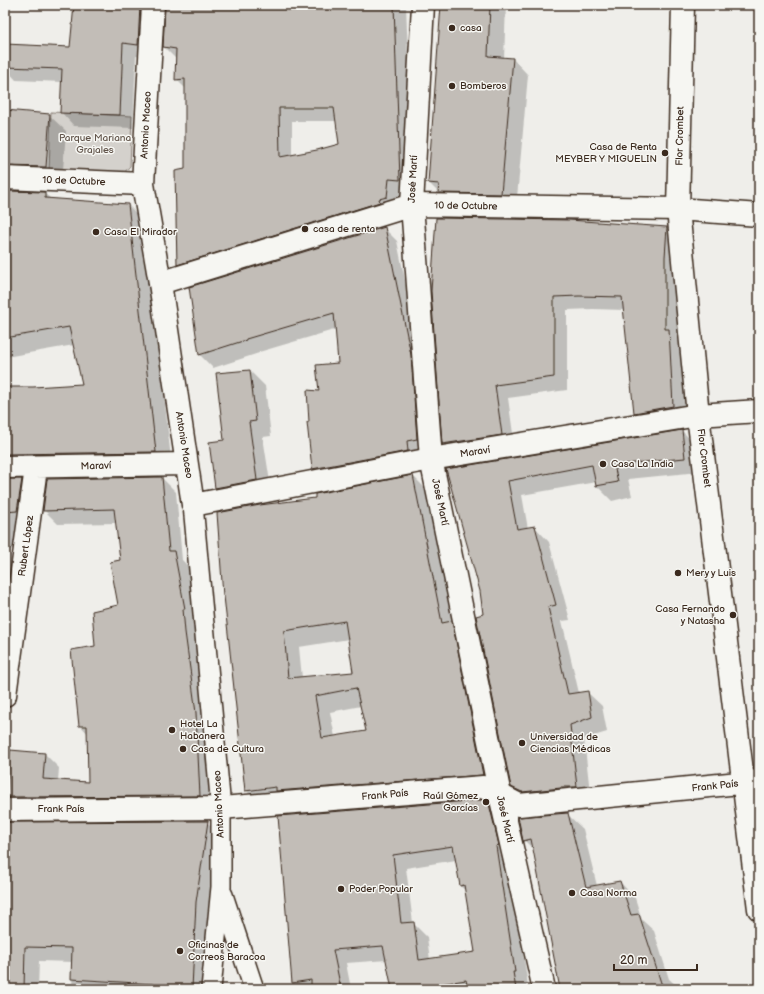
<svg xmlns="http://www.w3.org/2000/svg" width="764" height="994" font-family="'Balsamiq Sans',sans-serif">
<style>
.green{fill:#d4d1cc;stroke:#887e75}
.shadow{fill:#0003;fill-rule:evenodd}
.building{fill:#c2bdb7;stroke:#3b2a1e;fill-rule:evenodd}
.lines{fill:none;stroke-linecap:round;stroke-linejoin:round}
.pedestrian-casing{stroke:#3b2a1e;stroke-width:22}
.minor-casing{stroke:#3b2a1e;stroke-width:25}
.tertiary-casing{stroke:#3b2a1e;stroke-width:25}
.secondary-casing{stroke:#3b2a1e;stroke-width:25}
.pedestrian{stroke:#f6f6f2;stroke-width:19}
.minor{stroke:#f6f6f2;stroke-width:22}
.tertiary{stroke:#f6f6f2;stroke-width:22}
.secondary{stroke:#f6f6f2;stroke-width:22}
.poi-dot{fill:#3b2a1e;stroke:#f6f6f2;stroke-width:1.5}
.labels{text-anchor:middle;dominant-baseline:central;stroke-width:3;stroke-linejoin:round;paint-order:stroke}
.poi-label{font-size:10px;fill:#3b2a1e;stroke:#f6f6f2;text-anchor:start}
.street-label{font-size:10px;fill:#3b2a1e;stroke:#f6f6f2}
.park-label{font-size:10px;fill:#61544a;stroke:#f6f6f2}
</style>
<rect width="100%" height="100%" fill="#efeeea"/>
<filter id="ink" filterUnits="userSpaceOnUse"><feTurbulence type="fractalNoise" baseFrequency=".025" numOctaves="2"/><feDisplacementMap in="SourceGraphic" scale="8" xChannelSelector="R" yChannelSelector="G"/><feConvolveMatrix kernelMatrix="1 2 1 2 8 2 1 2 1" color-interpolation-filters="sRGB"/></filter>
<g filter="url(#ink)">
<path class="green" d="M51 112 132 116 130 166 122 175 49 171Z"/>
<path class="shadow" d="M75 5H406L413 193 400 210 192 278 178 264 186 170V89L176 79V59L164 47 166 6 161 7 151 58 136 56 133 128 74 126 61 112 62 82 16 80 5 68V45L71 48ZM292 121H337L340 145 292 156Z
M442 5H506L504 59H513L528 75 516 209 444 198 429 183Z
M5 111 49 115 66 131 62 183 5 178Z
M5 192 44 193 51 199 128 205 145 222 172 468 15 473 10 480H21L38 497 31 550 5 549V388H33L83 385 74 345 6 357 5 356Z
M384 228 397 241 423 368 429 451 326 482 313 469 309 423H310L320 392 339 364 337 329 259 352V353L213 368 200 355 190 288Z
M666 228 680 241 678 271V340L682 343 686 420 649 426 635 412 624 310 593 309 567 310V390L508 398 515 448 457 457 443 444 432 291Z
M250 371 265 386 271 436 263 437 272 495 231 502 216 487 225 441Z
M682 431 697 446 699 472 628 479 632 496 612 501 597 486 596 482 522 495 528 529 535 527 549 542 570 620 562 621 579 693 587 692 602 706 607 732 584 739 591 801H527L512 786 481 591 447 470Z
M413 476 429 492 499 791 262 807 246 790 226 597ZM349 639 354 673 302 678 299 647ZM361 706 368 732 335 737 330 712Z
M162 478 176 492 182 560 188 566 199 623 213 809 8 818 7 823 207 822 221 836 206 989H72L73 962 39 961 38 989H5V756L45 754 59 768 58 781 89 783 88 734 80 725 96 647 120 605 121 561 117 523 58 524 44 510Z
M489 805 502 818 528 985H526L527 989H393L387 960 346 963 351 989H293L279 817ZM456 860 460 886 466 891 476 952 430 960 427 937 413 923 406 868Z
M567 814 583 829 597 886 620 882 635 898 642 920 654 931 669 979 678 987V989H561L534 850 524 840Z"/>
<path class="building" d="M74 5H140L138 45 123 43 120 115 60 113 62 69 5 67V44L70 47Z
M165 5H394L400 180 389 179 387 197 379 199 380 202 177 265 175 171 185 169V79L175 80 176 49 163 47ZM279 108H334L339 144 317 150 280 157Z
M441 5H490L488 56 513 58 501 194 438 193 439 184 428 183Z
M5 110 50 114 46 167 5 166Z
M5 191 45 192V198L128 204 156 452 5 454V387H33L82 384 69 327 5 338Z
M436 218 569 220 667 227 665 257V329H669L673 406 634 413 622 297 579 296 554 297V377L495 385 502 435 442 444 431 291Z
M385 227 411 355 417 439 407 441 408 451 312 469 307 422H309L307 390 319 391 316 365 338 363 334 313 246 339V340L199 355 189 287Z
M250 370 256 421 249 422 257 480 215 488 209 442 224 440 216 373Z
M682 430 685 458 614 465 618 482 596 486 592 465 508 481 517 529 535 526 556 605 548 607 568 694 588 691 592 717 570 725 577 787H561V788L522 792 511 787 476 616 483 614 480 591 446 469Z
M413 475 442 623 452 621 483 775 276 791V787L245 791 224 596H223L217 513 260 505 315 498V494ZM345 621 353 672 288 678 284 631ZM356 688 366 731 322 738 315 696Z
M162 477 169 551H174L185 609H183L185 632 196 713 200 796 6 797 10 750 45 753 43 779 88 782 87 726H79L71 650 95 646 92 611 118 605 110 562 120 560 114 509 43 511 47 479Z
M5 479H22L17 511 5 512Z
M481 800 489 804 499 845 496 846 515 972H513L516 989H468L466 980 408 989H392L383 946 333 950 341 989H311V980L292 983 278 816ZM453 846 460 886 464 885 475 952 419 960 414 922 401 923 393 855Z
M568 813 586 887 620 881 631 915 639 914 663 989H560L531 839 523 841 518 817Z
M208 821 196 902 192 989H152L153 984 71 979 72 948 25 947 24 989H5V822Z"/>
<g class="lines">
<g class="pedestrian-casing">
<path id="pedestrian" d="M193 505 221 808V887L211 989
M223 895 254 989"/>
</g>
<g class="minor-casing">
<path id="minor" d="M683 5 678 209 698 415 759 909
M160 283 193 505 431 459 698 415 759 411
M5 467 186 464
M5 695 36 468
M500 795 519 805 759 781"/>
</g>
<g class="tertiary-casing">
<path id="tertiary" d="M412 205 678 209 759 215
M5 810 221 808 483 787 500 795"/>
</g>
<g class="secondary-casing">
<path id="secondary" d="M153 5 143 184 160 283 412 205
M423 5 412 205 431 459 500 795 544 989
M5 178 143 184"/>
</g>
<use href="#pedestrian" class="pedestrian"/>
<use href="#minor" class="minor"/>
<use href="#tertiary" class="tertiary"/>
<use href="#secondary" class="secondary"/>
</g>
</g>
<g class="poi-dot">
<circle cx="452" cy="28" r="4"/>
<circle cx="452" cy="86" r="4"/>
<circle cx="665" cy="153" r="4"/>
<circle cx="305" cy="229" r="4"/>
<circle cx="96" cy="232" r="4"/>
<circle cx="603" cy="464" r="4"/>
<circle cx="678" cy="573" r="4"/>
<circle cx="733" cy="615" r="4"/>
<circle cx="172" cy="730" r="4"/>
<circle cx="522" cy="743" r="4"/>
<circle cx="183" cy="749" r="4"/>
<circle cx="486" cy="802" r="4"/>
<circle cx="341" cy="889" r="4"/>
<circle cx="572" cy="893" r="4"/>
<circle cx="180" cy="951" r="4"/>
</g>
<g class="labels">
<g class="poi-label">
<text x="460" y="28">casa</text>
<text x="460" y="86">Bomberos</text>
<text x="657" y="147" text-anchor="end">Casa de Renta<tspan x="657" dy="12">MEYBER Y MIGUELIN</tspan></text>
<text x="313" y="229">casa de renta</text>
<text x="104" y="232">Casa El Mirador</text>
<text x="611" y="464">Casa La India</text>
<text x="686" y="573">Mery y Luis</text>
<text x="725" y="609" text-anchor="end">Casa Fernando<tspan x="725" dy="12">y Natasha</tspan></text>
<text x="180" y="724">Hotel La<tspan x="180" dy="12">Habanera</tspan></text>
<text x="530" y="737">Universidad de<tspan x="530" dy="12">Ciencias Médicas</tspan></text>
<text x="191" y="749">Casa de Cultura</text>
<text x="478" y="796" text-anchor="end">Raúl Gómez<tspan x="478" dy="12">Garcías</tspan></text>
<text x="349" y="889">Poder Popular</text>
<text x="580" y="893">Casa Norma</text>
<text x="188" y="945">Oficinas de<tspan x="188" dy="12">Correos Baracoa</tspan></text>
</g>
<g class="street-label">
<text transform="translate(146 125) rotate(-87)">Antonio Maceo</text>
<text transform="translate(680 136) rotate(-89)">Flor Crombet</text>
<text transform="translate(413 179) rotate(-87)">José Martí</text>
<text transform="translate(74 181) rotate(2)">10 de Octubre</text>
<text transform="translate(466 206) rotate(1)">10 de Octubre</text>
<text transform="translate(184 445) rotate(81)">Antonio Maceo</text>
<text transform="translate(475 452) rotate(-9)">Maraví</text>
<text transform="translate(704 458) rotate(83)">Flor Crombet</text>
<text transform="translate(96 466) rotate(-2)">Maraví</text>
<text transform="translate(440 502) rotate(78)">José Martí</text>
<text transform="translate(26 546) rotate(-82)">Rubert López</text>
<text transform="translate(715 786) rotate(-6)">Frank País</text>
<text transform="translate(385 795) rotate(-5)">Frank País</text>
<text transform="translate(219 804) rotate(-93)">Antonio Maceo</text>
<text x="61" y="809">Frank País</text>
<text transform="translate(505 819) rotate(77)">José Martí</text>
</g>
<g class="park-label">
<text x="95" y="138">Parque Mariana<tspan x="95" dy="12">Grajales</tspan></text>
</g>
</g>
<rect width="764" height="994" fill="none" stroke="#f6f6f2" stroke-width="20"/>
<rect x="10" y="10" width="744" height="974" fill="none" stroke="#3b2a1e" stroke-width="1.5" filter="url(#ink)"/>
<path d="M614 964v6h83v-6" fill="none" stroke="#3b2a1e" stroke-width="2"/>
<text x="620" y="964" font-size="12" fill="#3b2a1e" stroke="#f6f6f2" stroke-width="3" paint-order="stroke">20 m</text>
</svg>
